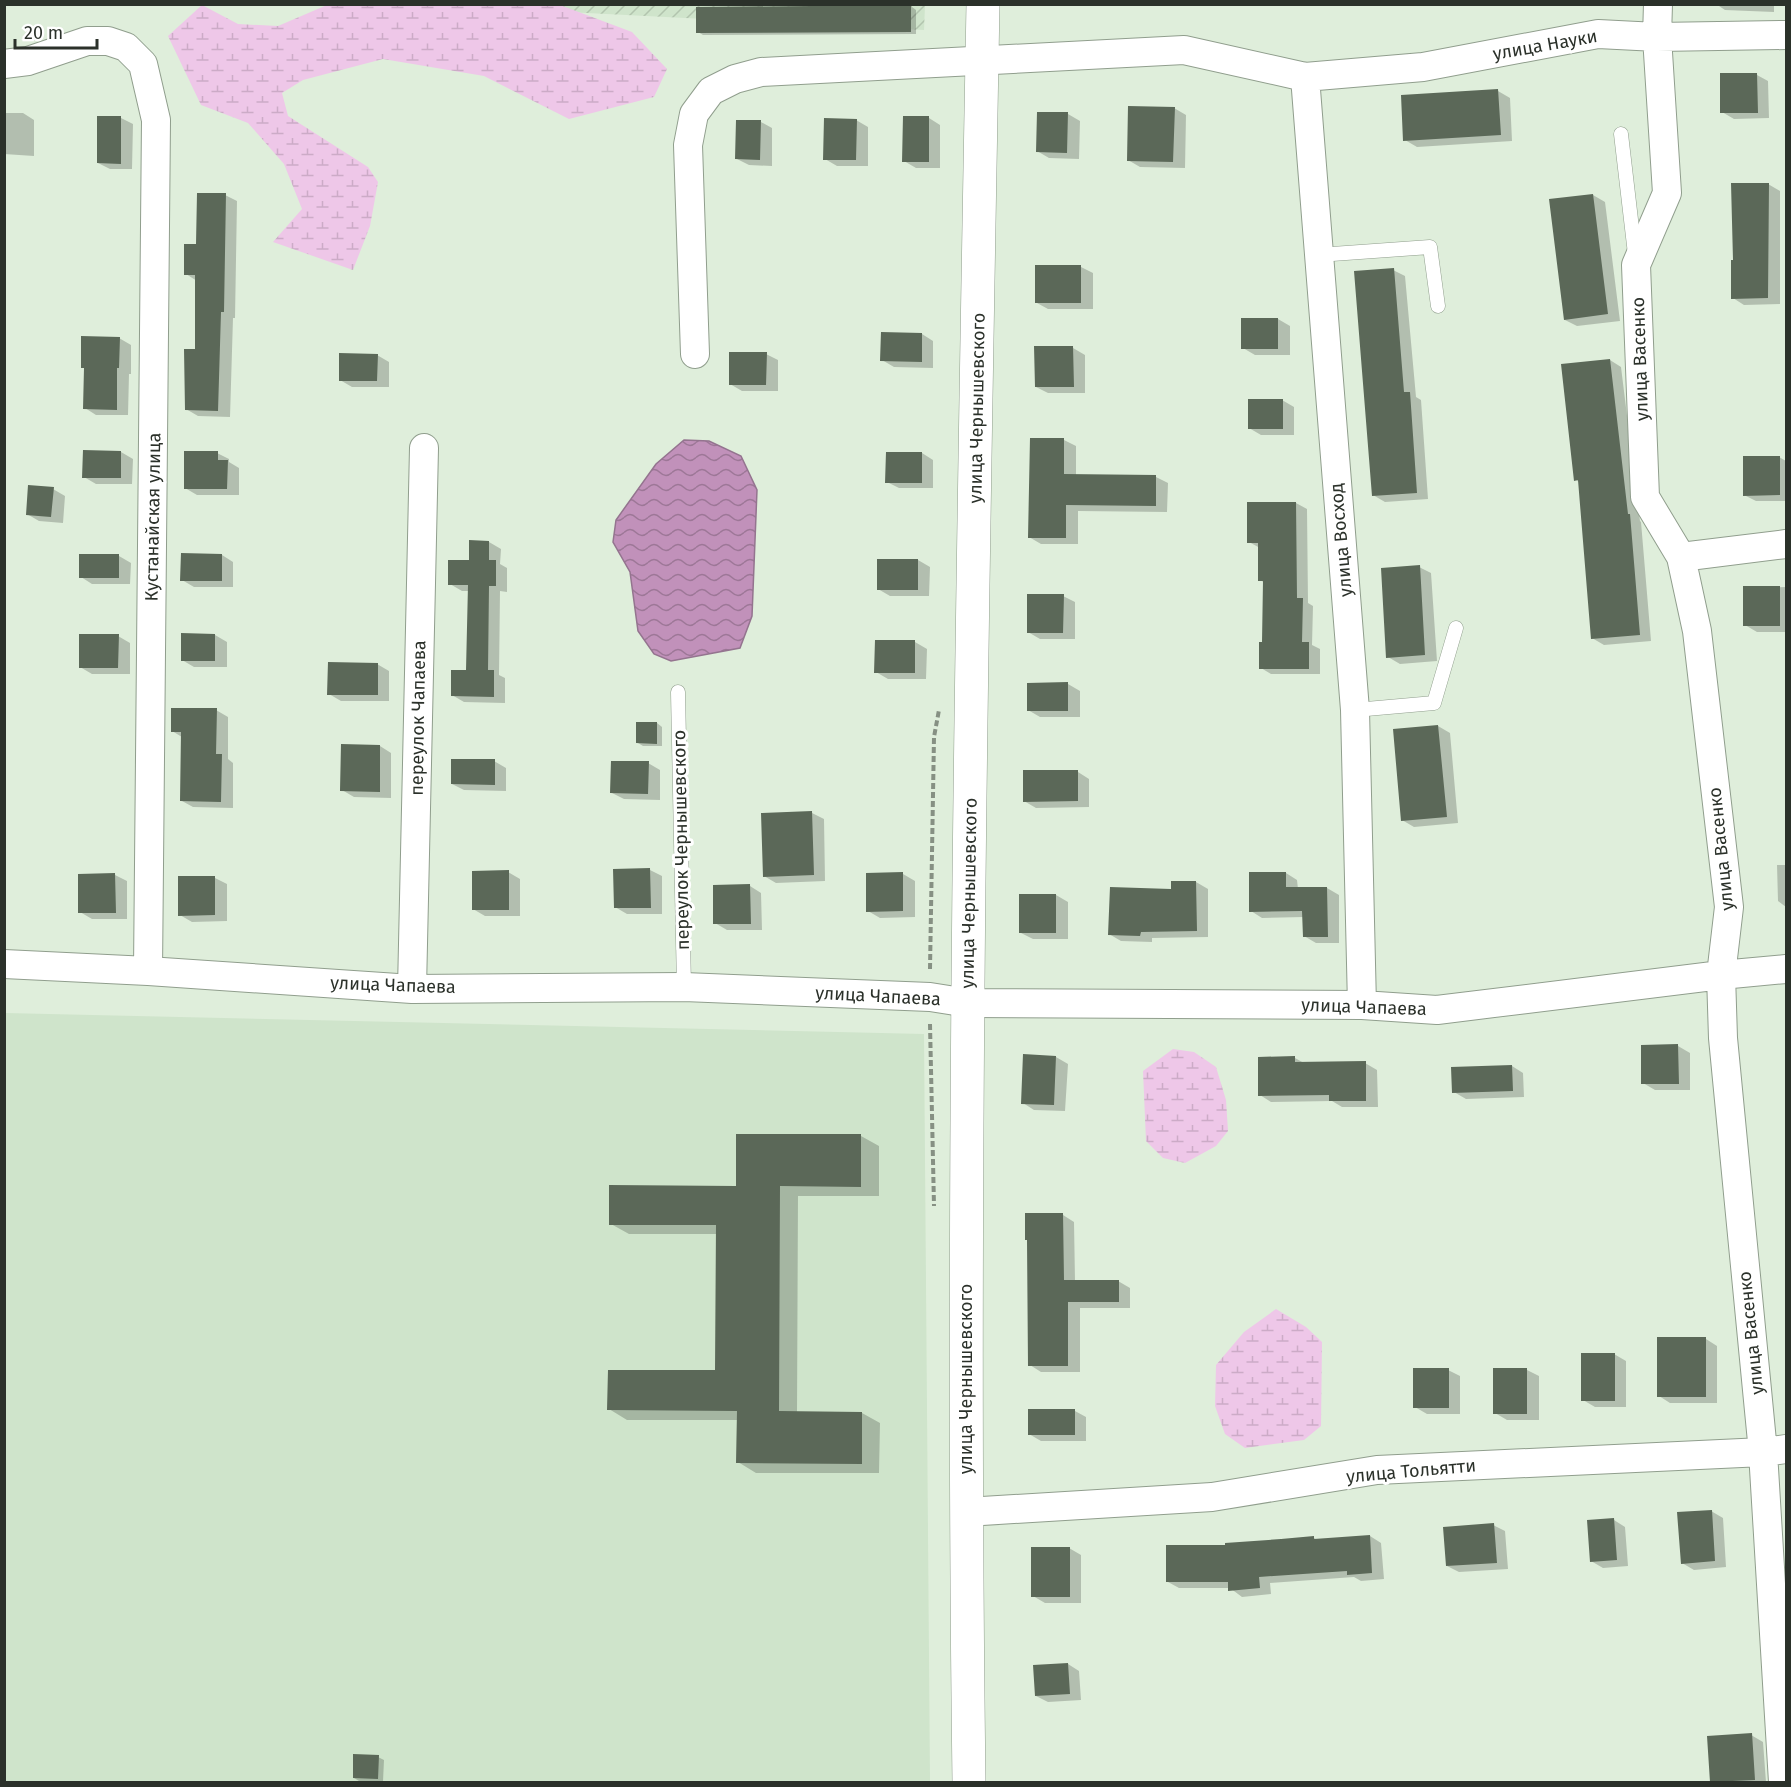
<svg xmlns="http://www.w3.org/2000/svg" width="1791" height="1787" font-family="'Fira Sans',sans-serif">
<style>
.built{fill:#cfe4cb}
.industrial{fill:url(#industrial-furrows)}
.wetland{fill:url(#wetland-marsh)}
.water{fill:url(#water-waves);stroke:#94748f;stroke-width:1.5}
.shadow{fill:#0003}
.building{fill:#5b6858}
.lines{fill:none;stroke-linecap:round;stroke-linejoin:round}
.service-casing{stroke:#909e8d;stroke-width:15}
.minor-casing{stroke:#909e8d;stroke-width:30}
.tertiary-casing{stroke:#909e8d;stroke-width:34}
.path{stroke:#869083;stroke-width:4;stroke-dasharray:6 3;stroke-linecap:butt}
.service{stroke:#fff;stroke-width:14}
.minor{stroke:#fff;stroke-width:28}
.tertiary{stroke:#fff;stroke-width:33}
.labels{text-anchor:middle;dominant-baseline:central;stroke-width:6;stroke-linejoin:round;paint-order:stroke}
.street-label{font-size:18px;fill:#2b312a;stroke:#fff}
</style>
<defs>
<pattern id="industrial-furrows" width="10" height="10" patternUnits="userSpaceOnUse" patternTransform="scale(1.5)"><rect width="10" height="10" fill="#cfe4cb"/><path d="M-1 1l2-2M0 10L10 0M9 11l2-2" fill="none" stroke="#b2c4ae"/></pattern>
<pattern id="wetland-marsh" width="20" height="14" patternUnits="userSpaceOnUse" patternTransform="scale(1.5)"><rect width="20" height="14" fill="#eec7e8"/><path d="M1 5h8M5 5V1M11 12h8M15 12V8" fill="none" stroke="#ccabc7"/></pattern>
<pattern id="water-waves" width="16" height="10" patternUnits="userSpaceOnUse" patternTransform="scale(1.5)"><rect width="16" height="10" fill="#c191ba"/><path d="M0 5q4-4 8 0t8 0" fill="none" stroke="#9d7797"/></pattern>
</defs>
<rect width="100%" height="100%" fill="#dfeedb"/>
<path class="built" d="M5 1013 924 1034 930 1782H5Z"/>
<path class="industrial" d="M429 5H925L924 30Z"/>
<path class="wetland" d="M202 5 238 24 278 26 327 5H560L632 32 667 69 654 97 569 119 484 76 383 59 303 80 282 93 288 116 368 167 378 182 370 226 353 270 273 242 302 209 284 164 248 123 201 105 168 36Z
M1173 1049 1194 1052 1216 1067 1226 1100 1228 1131 1216 1146 1185 1163 1163 1158 1146 1141 1143 1071Z
M1276 1309 1306 1327 1322 1342 1321 1426 1304 1440 1245 1448 1225 1434 1215 1406 1216 1365 1244 1332Z"/>
<path class="water" d="M684 440 709 441 741 456 757 490 752 616 740 648 671 661 654 654 638 631 630 572 613 542 616 520 656 464Z"/>
<path class="shadow" d="M126 4H177V6Z
M885 4H912V7L916 10V34L703 35 698 32 885 7Z
M1716 4H1774V12L1725 10Z
M1757 75 1768 81 1769 118 1734 119 1722 112Z
M1498 91 1510 98 1512 141 1417 147 1405 140Z
M1174 108 1186 115 1185 168 1140 167 1128 160Z
M4 113H23L34 120V156L4 154Z
M1039 113 1068 114 1080 121 1079 159 1049 158 1037 151Z
M121 118 133 124 132 169H110L98 163Z
M929 118 940 125V168H916L904 161Z
M856 120 868 127V166H837L825 159Z
M761 122 772 128V166L749 165 737 159Z
M1768 184 1780 191V304L1744 305 1733 298 1734 261Z
M225 195 237 201 235 318H233L230 417 198 416 186 409 196 351 197 281 186 274 197 245Z
M1593 195 1605 202 1620 321 1577 326 1565 320Z
M1081 267 1093 273V309H1048L1037 303Z
M1393 270 1405 276 1416 397 1421 400 1428 499 1385 502 1373 495Z
M1278 319 1290 326V355H1255L1243 348Z
M922 334 933 341V368L894 367 882 360Z
M119 338 131 345V374H129L128 415H96L85 408Z
M1036 348H1073L1085 355V393H1048L1036 387Z
M766 354 778 360V391H742L730 384Z
M377 355 389 362V387H352L340 380Z
M1610 360 1621 367 1640 521 1641 522 1651 641 1604 645 1592 638 1579 482 1576 480Z
M1282 400 1294 407V435H1261L1249 428Z
M1064 440 1076 446V476L1156 477 1168 483 1167 512 1078 511V544H1041L1029 537Z
M121 452 133 459 132 484H96L84 477Z
M217 453 229 459V462L239 468V495H197L185 488Z
M922 453 933 460V488H899L887 482Z
M1779 457 1786 461V501H1756L1744 495Z
M53 489 65 496 63 523 39 521 27 514Z
M1296 503 1307 509 1308 603 1313 606 1312 645 1320 649V674H1271L1261 668 1264 643 1265 583 1260 580V548L1249 542Z
M489 542 501 549 500 564 507 568V592L500 591 499 675 505 678V703L464 702 452 695 468 671 469 591H462L450 584Z
M81 555 119 556 131 563 130 584H92L81 577Z
M222 555 233 562V587H194L182 580Z
M918 560 930 567 929 596H890L878 589Z
M1419 567 1431 573 1437 661 1400 664 1388 657Z
M1786 587V632H1757L1745 625 1744 588Z
M1063 596 1075 602V639H1040L1028 632Z
M183 634 215 635 227 642V667H194L182 660Z
M118 636 130 643V674H92L80 667Z
M915 642 927 649 926 679H888L876 672Z
M377 664 389 671V701H341L329 694Z
M1068 684 1080 691V717H1040L1028 710Z
M216 710 228 717V759L233 763V808L193 807 182 801V737L172 731Z
M657 723 662 727V746H643L638 743Z
M1438 726 1450 733 1458 823 1414 827 1402 820Z
M380 746 391 753V798L354 797 342 790Z
M494 761 506 768V791L464 790 452 784Z
M648 763 660 770V800L624 799 612 793Z
M1078 772 1089 779V807L1036 808 1024 801Z
M812 813 824 819 825 881 776 883 764 876Z
M1777 865H1786V907L1778 901Z
M615 870H650L662 876V914H627L615 907Z
M508 872 520 879V916H485L473 909Z
M1286 873 1297 880 1298 889 1327 888 1339 895V943H1316L1304 936V917L1262 918 1251 911Z
M903 874 915 881V917L880 918 868 911Z
M115 875 127 881V919H92L80 912Z
M215 878 227 884V921L192 922 180 915Z
M1196 882 1208 889V937L1152 938V942L1121 941 1109 934 1173 890Z
M750 886 761 893 762 930H727L715 923Z
M1056 895 1068 902V939H1033L1021 933Z
M1678 1046 1690 1053V1090H1655L1643 1083Z
M1056 1057 1068 1064 1065 1111 1034 1110 1023 1103Z
M1295 1058 1304 1063H1365L1377 1070 1378 1107H1342L1332 1101 1271 1102 1260 1095Z
M1512 1066 1523 1073 1524 1097 1466 1099 1454 1092Z
M861 1136 879 1146V1196H798L797 1413H862L880 1423 879 1473H756L738 1462V1420H627L609 1409 716 1371 717 1234H629L611 1224 737 1187Z
M1063 1215 1074 1222 1075 1281H1118L1130 1288V1308H1080V1372H1041L1030 1365Z
M1706 1339 1717 1346V1403H1670L1659 1396Z
M1614 1354 1626 1361V1407H1595L1583 1400Z
M1448 1370 1460 1376V1414H1427L1415 1407Z
M1527 1370 1539 1376V1420H1507L1495 1413Z
M1075 1411 1086 1417V1441H1041L1029 1434Z
M1711 1511 1723 1518 1726 1567 1694 1570 1682 1563Z
M1614 1520 1625 1527 1628 1566 1603 1568 1591 1561Z
M1493 1525 1505 1531 1508 1569 1459 1572 1447 1566Z
M1370 1536 1381 1543 1384 1579 1361 1581 1354 1577 1270 1583 1271 1594 1242 1597 1230 1588H1179L1168 1582 1227 1547 1314 1538 1317 1540Z
M1069 1548 1081 1555V1603H1045L1033 1596Z
M1068 1664 1079 1671 1081 1700 1048 1702 1036 1696Z
M1751 1735 1763 1742 1766 1782H1711Z
M378 1757 384 1760 383 1782 359 1781 354 1778Z"/>
<path class="building" d="M911 5V32L696 33V7Z
M1720 73H1757L1758 113H1720Z
M1498 89 1501 135 1403 141 1401 95Z
M1128 106 1175 107 1173 162 1127 161Z
M1037 112H1068L1067 153 1036 152Z
M97 116H121V164L97 163Z
M903 116H929V162H902Z
M824 118 857 119 856 160H823Z
M736 120H761L760 160 735 159Z
M1731 183H1769L1768 298 1731 299V260H1733Z
M197 193H226L224 312H221L218 411 185 410 184 349H195V275H184V244H196Z
M1593 194 1608 314 1564 320 1549 199Z
M1035 265H1081V303H1035Z
M1394 268 1404 392H1410L1417 493 1372 496 1354 271Z
M1241 318H1278V349H1241Z
M881 332 922 333V362L880 361Z
M81 336 120 337 119 368H117V410L83 409 84 368H81Z
M1034 346H1073L1074 387H1035Z
M729 352H767L766 385H729Z
M339 353 378 354 377 381H339Z
M1610 359 1628 514H1630L1640 635 1591 639 1578 480 1574 481 1561 364Z
M1248 399H1283V429H1248Z
M1030 438H1064V474L1156 475V506L1066 505V538H1028Z
M83 450 121 451V478H82Z
M184 451H218V460H228L227 489H184Z
M886 452H922V483H885Z
M1743 456H1780V495L1743 496Z
M28 485 54 487 51 517 26 515Z
M1247 502H1296L1297 598H1303L1302 642H1309V669H1259V642H1262L1263 581H1258V543H1247Z
M469 540 489 541V560H496V586H489L488 670H494V697L451 696V670H466L468 585H448V560H469Z
M181 553 222 554V581H180Z
M79 554H119V578H79Z
M877 559H918V590H877Z
M1420 565 1425 655 1386 658 1381 568Z
M1743 586H1780V626H1743Z
M1027 594H1064L1063 633H1027Z
M181 633 215 634V661H181Z
M79 634H119L118 668H79Z
M875 640H915V673H874Z
M328 662 378 663V695H327Z
M1068 682V711H1027V683Z
M171 708H217L216 754H222L221 802 180 801 181 732H171Z
M636 722H657V744L636 743Z
M1438 725 1447 817 1401 821 1393 729Z
M341 744 380 745V792L340 791Z
M451 759H495V785L451 784Z
M611 761H649L648 794 610 793Z
M1023 770H1078V801L1023 802Z
M812 811 814 875 763 877 761 813Z
M650 868 651 908H614L613 869Z
M509 870V910H472V871Z
M903 872V911L866 912V873Z
M1249 872H1286V887H1327L1328 937H1303L1302 911 1249 912Z
M115 873 116 913H78V874Z
M178 876H215V915L178 916Z
M1171 881H1196L1197 931 1141 932 1140 936 1108 935 1110 887 1171 889Z
M750 884 751 924H713V885Z
M1019 894H1056V933H1019Z
M1678 1044 1679 1084H1641V1045Z
M1023 1054 1056 1056 1054 1105 1021 1104Z
M1295 1056V1062L1366 1061V1101H1329V1095L1258 1096V1057Z
M1512 1065 1513 1091 1452 1093 1451 1067Z
M736 1134H861V1187L780 1186 779 1411 862 1412V1464L736 1463 737 1411 607 1410 608 1370H715L716 1225H609V1185L736 1186Z
M1025 1213H1063L1064 1280H1119V1302H1068V1366H1028L1027 1240H1025Z
M1657 1337H1706V1397H1657Z
M1581 1353H1615V1401H1581Z
M1413 1368H1449V1408H1413Z
M1493 1368H1527V1414H1493Z
M1028 1409H1075V1435H1028Z
M1712 1510 1715 1561 1681 1564 1677 1512Z
M1614 1518 1617 1560 1590 1562 1587 1520Z
M1494 1523 1497 1563 1446 1566 1443 1527Z
M1370 1535 1372 1573 1347 1575V1571L1259 1577 1260 1588 1228 1591V1582H1166V1545H1225V1543L1281 1539 1314 1536V1539Z
M1031 1547H1070V1597H1031Z
M1068 1663 1070 1694 1035 1696 1033 1665Z
M1752 1733 1755 1780 1710 1782 1707 1736Z
M353 1754 379 1755 378 1779 353 1778Z"/>
<g class="lines">
<g class="service-casing">
<path id="service" d="M1621 134 1635 254
M1318 255 1430 247 1438 306
M678 692 684 987
M1355 710 1434 703 1456 628"/>
</g>
<g class="minor-casing">
<path id="minor" d="M1658 4 1657 37 1667 193 1636 265 1645 497 1681 557 1697 631 1729 907 1721 975 1723 1038 1763 1452 1783 1782
M4 64 28 61 87 41H108L126 47 143 64 156 120 148 971
M1305 77 1355 710 1362 1005
M695 354 688 145 694 114 711 91 735 79 761 72 1184 50 1305 77 1423 67 1598 34 1657 37 1786 35
M1681 557 1786 544
M4 964 148 971 412 989 684 987 930 997 968 1003 1362 1005 1437 1010 1721 975 1786 969
M412 989 424 448
M966 1512 1212 1497 1377 1470 1763 1452 1786 1449"/>
</g>
<g class="tertiary-casing">
<path id="tertiary" d="M969 1782C961 1190 972 597 983 4"/>
</g>
<path class="path" d="M930 969 934 737 939 710
M930 1024 934 1206"/>
<use href="#service" class="service"/>
<use href="#minor" class="minor"/>
<use href="#tertiary" class="tertiary"/>
</g>
<g class="labels">
<g class="street-label">
<text transform="translate(1545 45) rotate(-10)">улица Науки</text>
<text transform="translate(1640 359) rotate(-92)">улица Васенко</text>
<text transform="translate(977 408) rotate(-89)">улица Чернышевского</text>
<text transform="translate(153 517) rotate(-89)">Кустанайская улица</text>
<text transform="translate(1341 540) rotate(-95)">улица Восход</text>
<text transform="translate(418 718) rotate(-89)">переулок Чапаева</text>
<text transform="translate(681 840) rotate(-91)">переулок Чернышевского</text>
<text transform="translate(1721 849) rotate(-96)">улица Васенко</text>
<text transform="translate(969 893) rotate(-89)">улица Чернышевского</text>
<text transform="translate(393 985) rotate(2)">улица Чапаева</text>
<text transform="translate(878 996) rotate(3)">улица Чапаева</text>
<text transform="translate(1364 1007) rotate(2)">улица Чапаева</text>
<text transform="translate(1751 1333) rotate(-96)">улица Васенко</text>
<text transform="translate(966 1379) rotate(-90)">улица Чернышевского</text>
<text transform="translate(1411 1471) rotate(-5)">улица Тольятти</text>
</g>
</g>
<rect width="1791" height="1787" fill="none" stroke="#2b312a" stroke-width="12"/>
<path d="M15 39v9h82v-9" fill="none" stroke="#2b312a" stroke-width="3"/>
<text x="24" y="39" font-size="18" fill="#2b312a" stroke="#ffffff" stroke-width="4.5" paint-order="stroke">20 m</text>
</svg>
